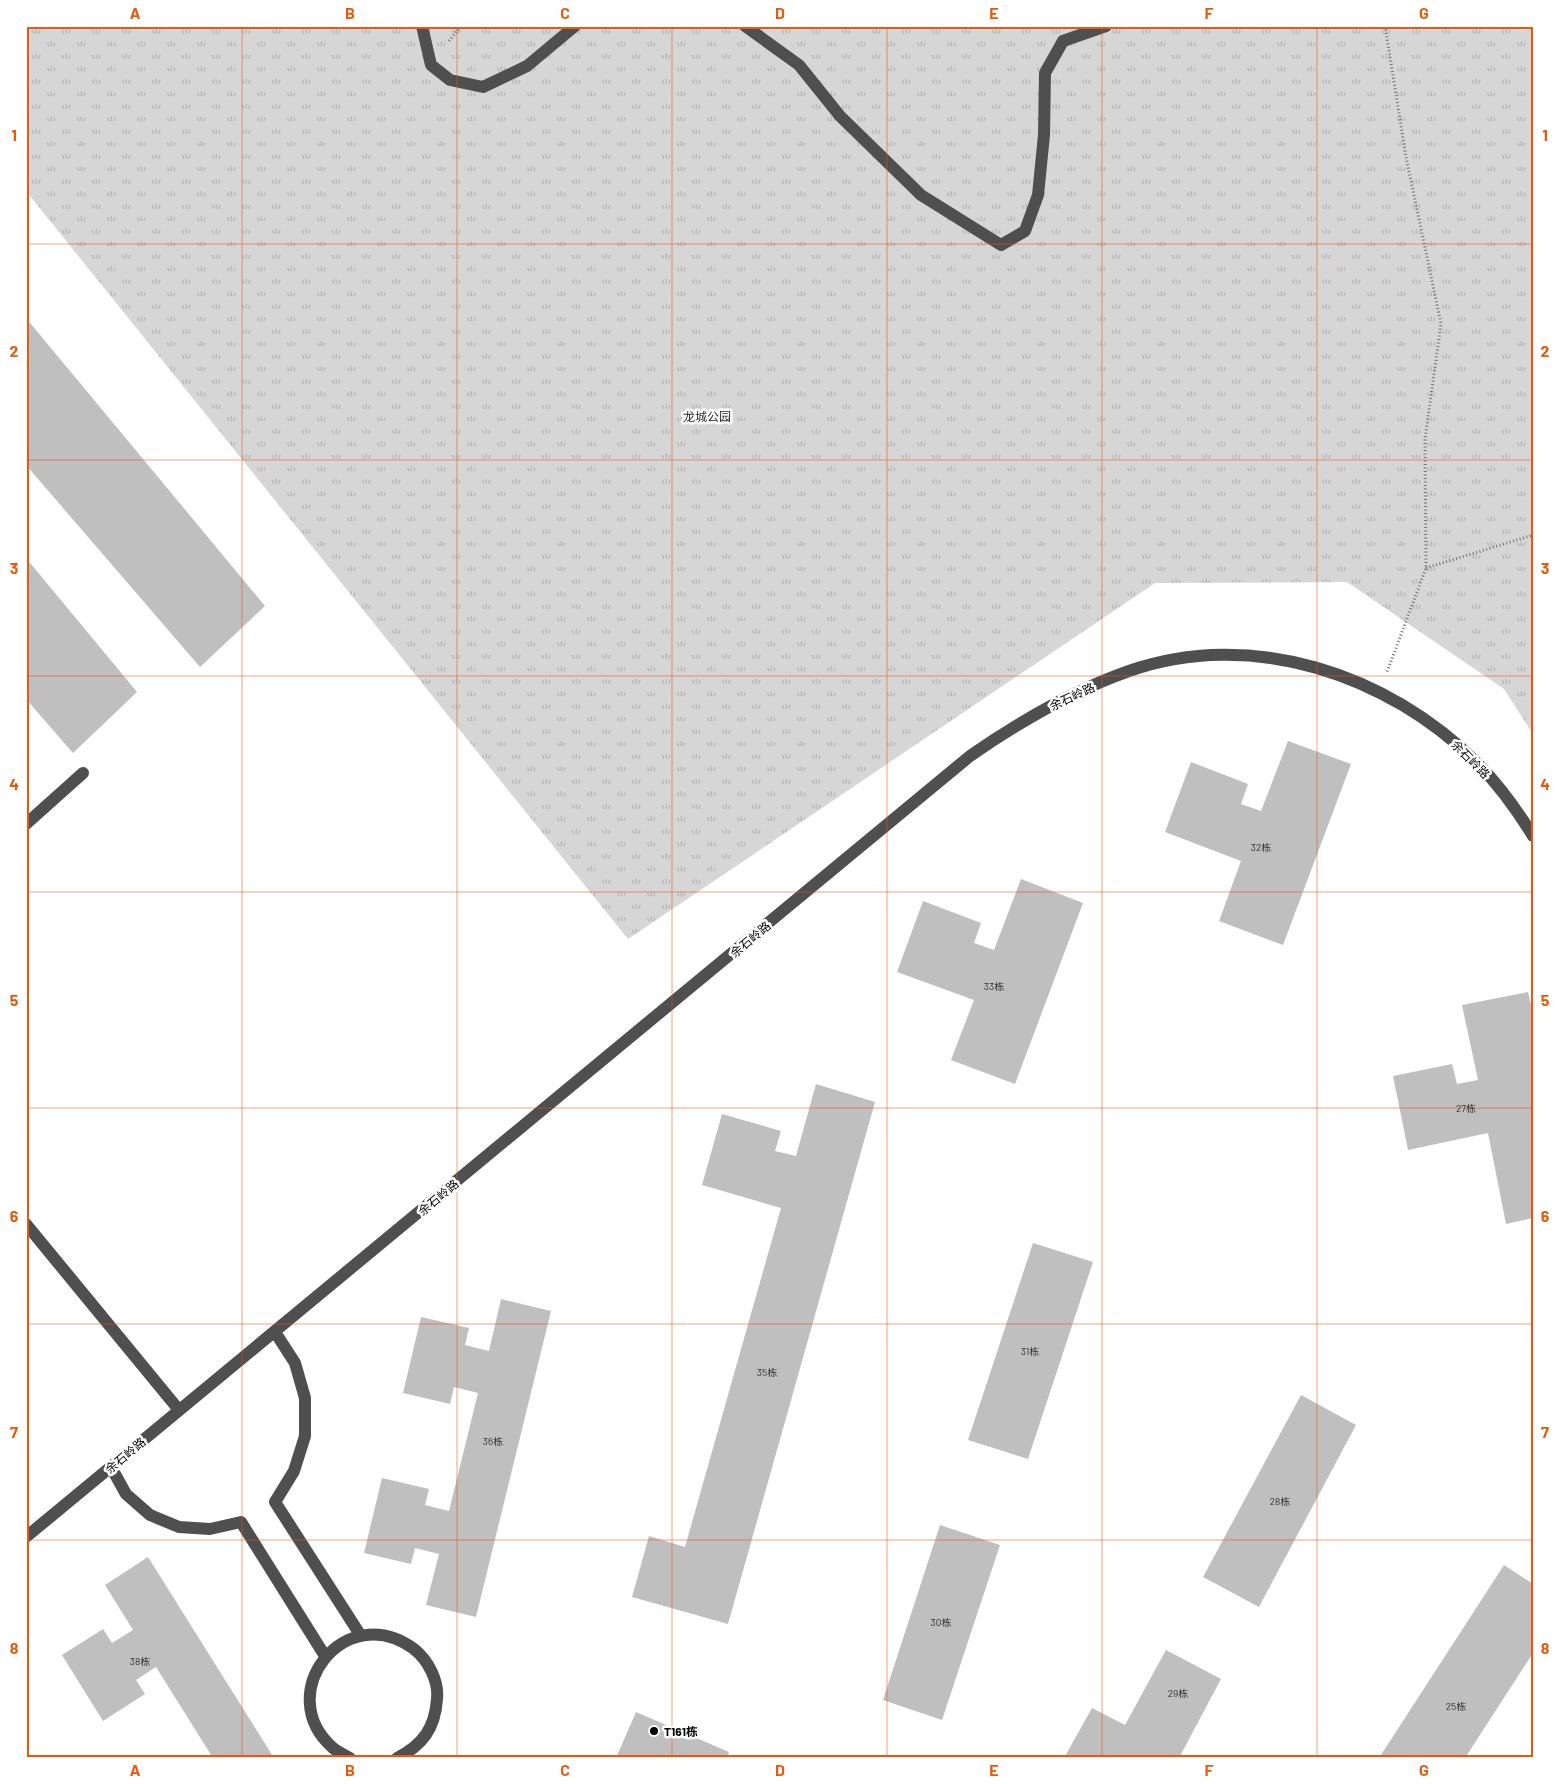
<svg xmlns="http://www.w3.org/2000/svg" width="1559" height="1784" font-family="Barlow,'Noto Sans SC',sans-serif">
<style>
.park{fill:url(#park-tufts)}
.building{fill:#bfbfbf}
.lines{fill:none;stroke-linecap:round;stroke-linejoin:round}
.path{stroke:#717171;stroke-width:3;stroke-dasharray:1 2.5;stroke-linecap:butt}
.minor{stroke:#4f4f4f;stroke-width:12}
.grid{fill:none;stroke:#e8590c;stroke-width:1;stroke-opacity:0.55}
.poi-dot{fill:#000;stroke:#fff;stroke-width:2}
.labels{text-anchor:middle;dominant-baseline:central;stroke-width:5;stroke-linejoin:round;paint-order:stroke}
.number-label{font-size:10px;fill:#303030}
.park-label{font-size:12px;fill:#2d2d2d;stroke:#fff}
.street-label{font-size:12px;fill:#000;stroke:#fff}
.poi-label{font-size:12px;font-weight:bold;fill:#000;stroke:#fff;text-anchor:start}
.neatline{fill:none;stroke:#e8590c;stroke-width:2}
.grid-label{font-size:16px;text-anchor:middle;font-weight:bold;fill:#e8590c}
</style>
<defs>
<pattern id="park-tufts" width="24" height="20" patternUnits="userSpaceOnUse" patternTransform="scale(1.25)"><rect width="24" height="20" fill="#d6d6d6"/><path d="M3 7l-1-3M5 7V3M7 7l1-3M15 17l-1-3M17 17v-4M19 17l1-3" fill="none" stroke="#b6b6b6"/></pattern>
</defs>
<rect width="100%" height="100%" fill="#fff"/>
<path class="park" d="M26 26H1533V734L1504 689 1347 582 1155 583 628 939 26 191Z"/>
<path class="building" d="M26 318 265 606 200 667 26 465Z
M26 558 137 692 73 753 26 699Z
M1288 741 1351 764 1283 945 1219 921 1241 861 1165 832 1191 762 1248 784 1241 804 1261 811Z
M1021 879 1083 903 1015 1084 951 1060 974 1000 897 972 923 901 981 923 974 943 994 950Z
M1528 992 1533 1013V1218L1506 1224 1488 1133 1408 1150 1393 1076 1452 1064 1457 1084 1478 1080 1462 1005Z
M816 1084 875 1102 728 1624 632 1597 649 1536 685 1547 781 1208 702 1185 722 1114 781 1131 775 1151 796 1156Z
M1033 1243 1093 1262 1028 1459 968 1440Z
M501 1299 551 1311 476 1617 426 1605 439 1554 415 1548 411 1564 364 1553 382 1478 429 1489 425 1505 449 1511 478 1393 454 1387 450 1404 403 1393 421 1317 469 1328 465 1345 489 1351Z
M1301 1395 1356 1425 1259 1607 1203 1577Z
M940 1525 1000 1545 942 1720 883 1700Z
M148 1557 274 1758H213L156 1667 136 1680 145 1694 103 1721 62 1655 103 1629 112 1643 133 1630 105 1585Z
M1504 1565 1533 1584V1653L1465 1758H1379Z
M1166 1650 1221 1679 1179 1758H1064L1092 1708 1125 1725Z
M636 1712 729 1752 727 1758H616Z"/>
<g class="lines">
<path class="path" d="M1385 26 1406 157 1441 324 1425 439 1426 568 1387 672
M449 41 461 26
M1426 568 1533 535"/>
<path class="minor" d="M422 26 431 65 450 80 483 87 527 66 575 26
M745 26 799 65 840 116 921 195 1001 245 1025 231 1038 195 1044 135 1045 73 1063 41 1106 26
M26 824 83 773
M26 1224 179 1410
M275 1332 295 1363 305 1398V1436L294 1471 275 1502 361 1636
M111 1467 126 1494 150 1515 179 1527 210 1529 241 1522 325 1656
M26 1537 970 756C1019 722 1072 691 1129 671 1251 628 1389 674 1478 764 1499 785 1517 810 1533 836
M350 1758C344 1755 338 1752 333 1748 271 1694 345 1598 414 1649 428 1660 439 1681 437 1699 435 1728 423 1745 397 1758"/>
</g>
<path class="grid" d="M242 26V1758M457 26V1758M672 26V1758M887 26V1758M1102 26V1758M1317 26V1758M26 244H1533M26 460H1533M26 676H1533M26 892H1533M26 1108H1533M26 1324H1533M26 1540H1533"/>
<circle class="poi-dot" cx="654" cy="1731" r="5"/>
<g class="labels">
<g class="number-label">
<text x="1261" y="847">32栋</text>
<text x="994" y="986">33栋</text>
<text x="1466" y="1108">27栋</text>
<text x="1030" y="1351">31栋</text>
<text x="767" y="1372">35栋</text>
<text x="493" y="1441">36栋</text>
<text x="1280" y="1501">28栋</text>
<text x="941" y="1622">30栋</text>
<text x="140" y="1661">38栋</text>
<text x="1178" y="1693">29栋</text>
<text x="1456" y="1706">25栋</text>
</g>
<g class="park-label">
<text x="707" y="416">龙城公园</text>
</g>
<g class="street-label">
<text transform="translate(1072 696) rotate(-25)">余石岭路</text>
<text transform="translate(1471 759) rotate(45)">余石岭路</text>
<text transform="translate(750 939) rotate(-40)">余石岭路</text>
<text transform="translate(438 1197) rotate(-40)">余石岭路</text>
<text transform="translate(125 1455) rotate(-40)">余石岭路</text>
</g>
<g class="poi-label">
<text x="664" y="1731">T161栋</text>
</g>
</g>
<rect width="1559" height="1784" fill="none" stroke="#ffffff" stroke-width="55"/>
<rect x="28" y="28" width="1504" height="1728" class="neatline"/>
<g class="grid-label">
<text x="135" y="19">A</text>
<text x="350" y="19">B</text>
<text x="565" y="19">C</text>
<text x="780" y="19">D</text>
<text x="994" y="19">E</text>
<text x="1209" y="19">F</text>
<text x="1424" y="19">G</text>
<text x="14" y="141">1</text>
<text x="1545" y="141">1</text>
<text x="14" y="357">2</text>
<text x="1545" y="357">2</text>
<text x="14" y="574">3</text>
<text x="1545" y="574">3</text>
<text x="14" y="790">4</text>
<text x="1545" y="790">4</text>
<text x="14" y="1006">5</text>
<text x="1545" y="1006">5</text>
<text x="14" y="1222">6</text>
<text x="1545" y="1222">6</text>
<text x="14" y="1438">7</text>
<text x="1545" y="1438">7</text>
<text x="14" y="1654">8</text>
<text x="1545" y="1654">8</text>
<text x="135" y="1776">A</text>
<text x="350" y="1776">B</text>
<text x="565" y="1776">C</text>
<text x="780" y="1776">D</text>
<text x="994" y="1776">E</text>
<text x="1209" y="1776">F</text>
<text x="1424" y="1776">G</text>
</g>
</svg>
